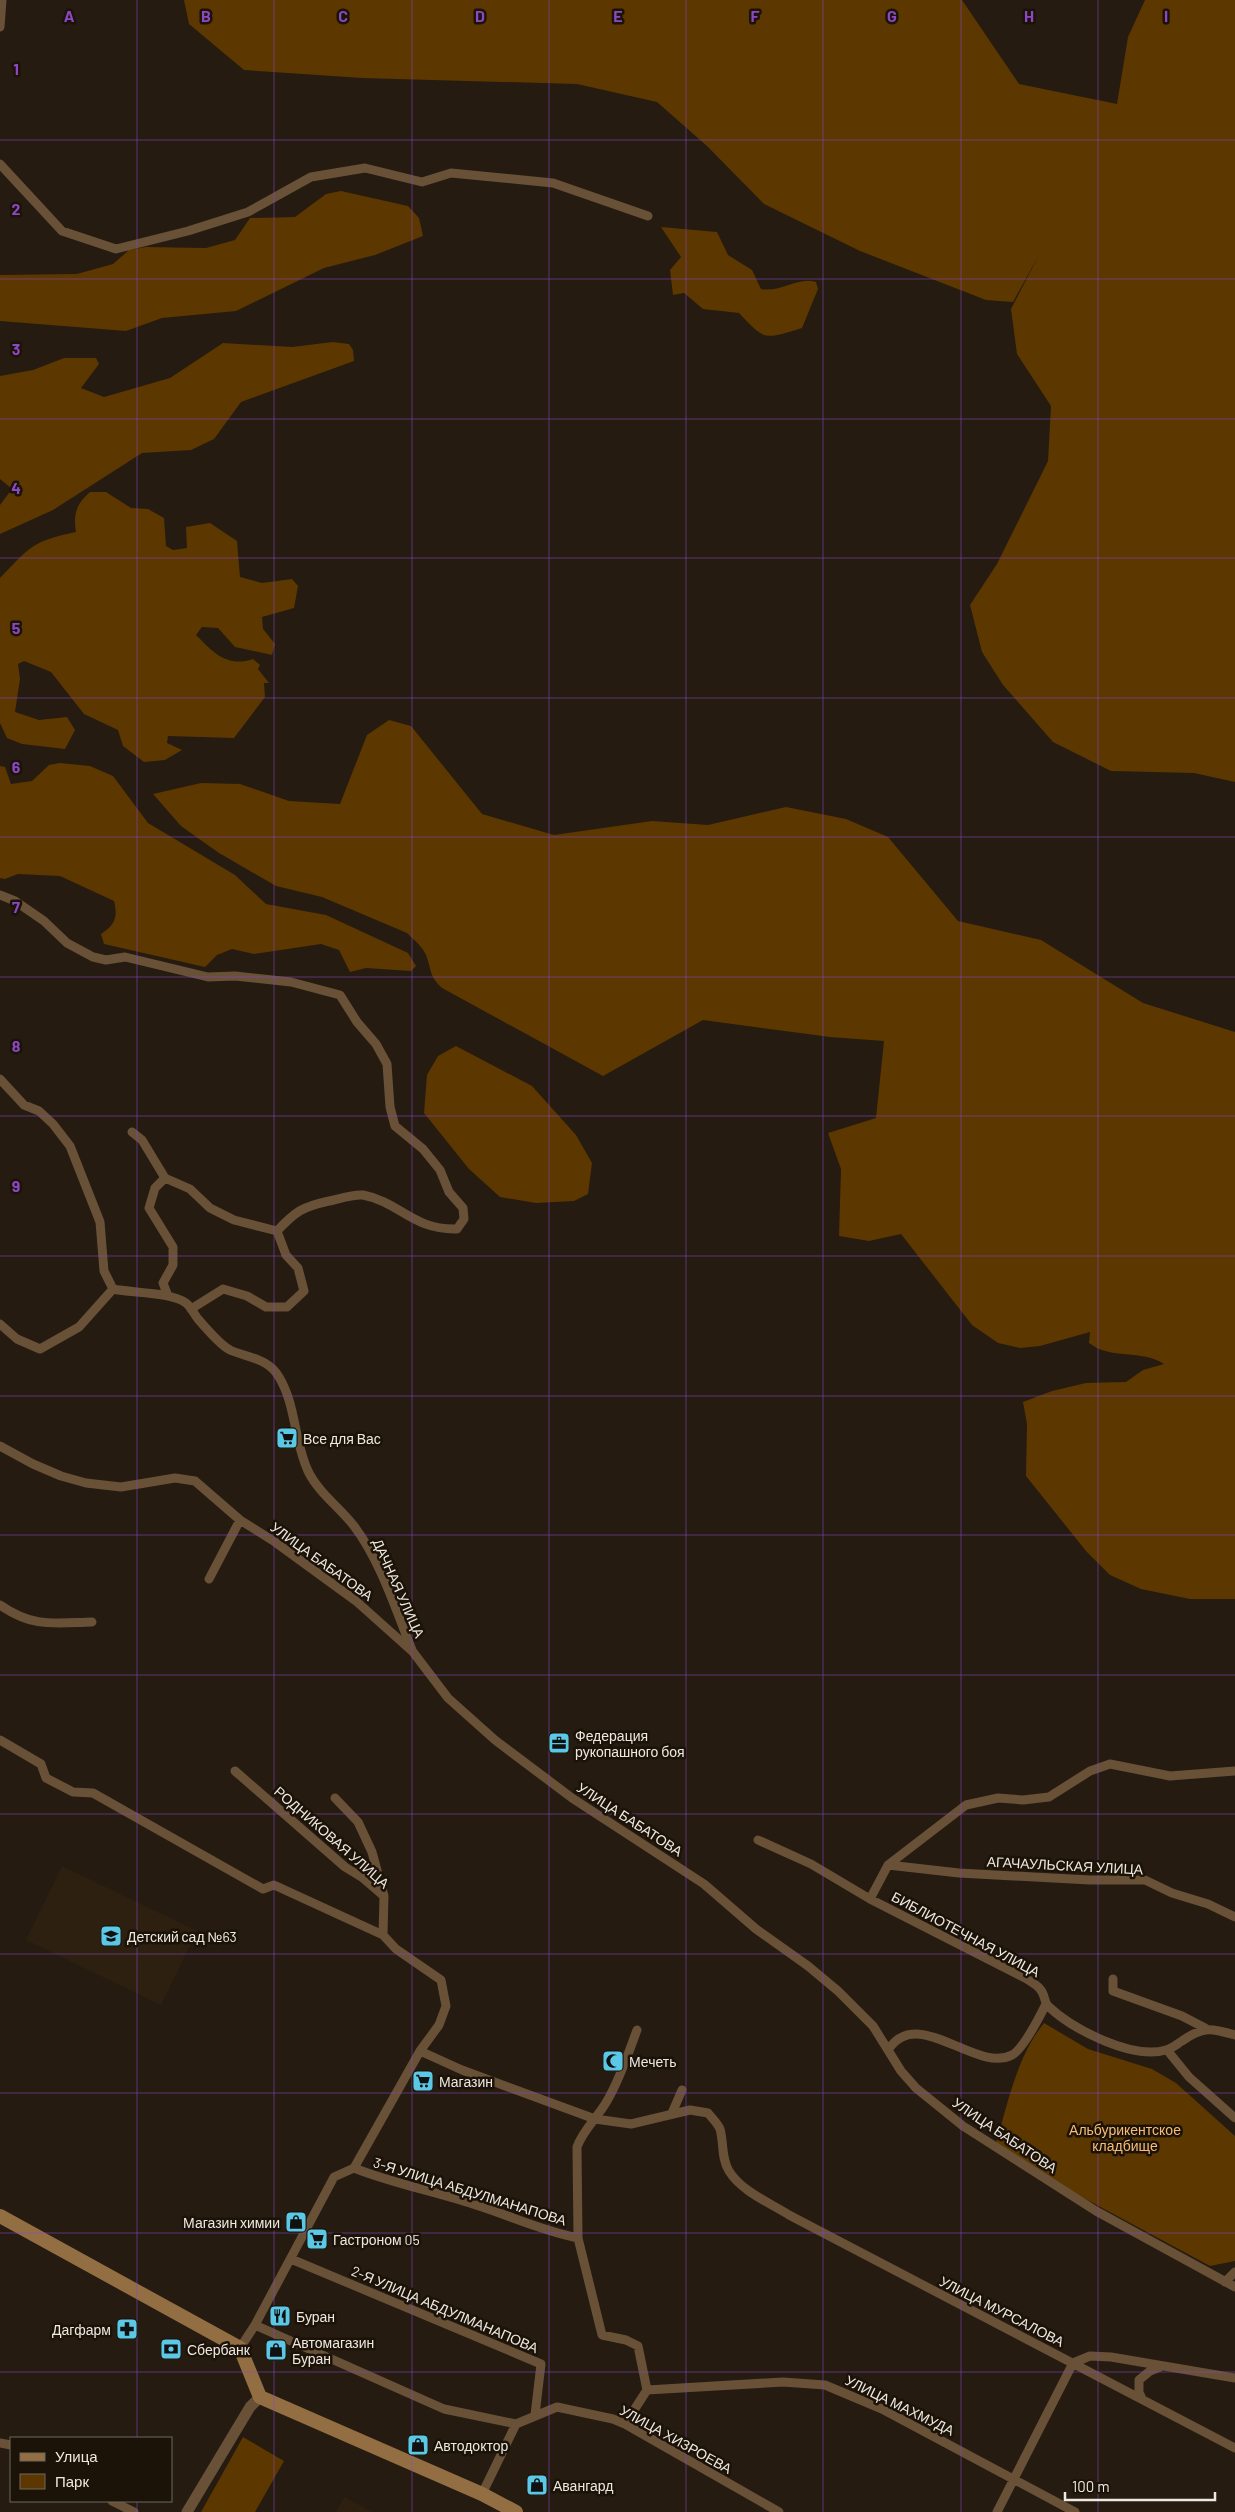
<svg xmlns="http://www.w3.org/2000/svg" width="1235" height="2512" font-family="Barlow,sans-serif">
<style>
.built{fill:#2d2010}
.green{fill:#5c3700}
.lines{fill:none;stroke-linecap:round;stroke-linejoin:round}
.minor{stroke:#685137;stroke-width:9}
.tertiary{stroke:#685137;stroke-width:11}
.secondary{stroke:#936e43;stroke-width:14}
.grid{fill:none;stroke:#8c48c4;stroke-width:1;stroke-opacity:0.55}
.labels{text-anchor:middle;dominant-baseline:central;stroke-width:5;stroke-linejoin:round;paint-order:stroke}
.poi-label{font-size:14px;fill:#eee8e1;stroke:#1b1208;text-anchor:start}
.street-label{font-size:14px;fill:#eee8e1;stroke:#1b1208}
.park-label{font-size:14px;fill:#f9bc76;stroke:#1b1208}
.grid-label{font-size:16px;text-anchor:middle;font-weight:bold;fill:#8c48c4;stroke:#1b1208;stroke-width:5;stroke-linejoin:round;paint-order:stroke}
</style>
<rect width="100%" height="100%" fill="#251b11"/>
<path class="built" d="M62 1866 197 1931 161 2005 26 1940Z
M344 2497 373 2512H336Z"/>
<path class="green" d="M184 0H962L1019 84 1117 104 1128 37 1145 0H1235V782L1194 773 1111 771 1053 742 1003 685 982 652 970 605 997 564 1048 461 1051 406 1017 354 1011 309 1039 255 1013 302 986 300 860 251 764 204 707 146 657 102 577 84 362 78 244 70 189 24Z
M341 191 408 206 419 218 423 236 375 255 324 268 236 311 162 318 126 331 0 321V275L77 274 113 264 129 250 146 247 206 248 235 240 250 218 295 217 326 194Z
M661 227 717 232 728 255 752 270 761 289C781 293 798 276 816 282L818 289 802 328C765 339 766 342 739 313L703 309 684 293 673 295 670 270 681 257Z
M333 342 349 344 353 350 354 361 241 402 214 439 191 450 142 453 53 510 0 534V505L12 489 0 479V376L33 370 64 358H96L99 364 81 388 104 397 170 378 223 343 292 347Z
M90 492H106L131 508 148 509 164 518 166 546 173 550 187 548 186 527 210 523 237 541 240 577 262 583 292 579 298 586 294 608 262 617 263 629 275 644 272 655 235 647 218 628 202 627 196 635C213 652 227 668 253 659L260 665 258 669 269 683H264L265 697 234 738 168 736 167 743 182 750 165 760 144 762 123 746 118 730 84 714 51 672 24 661 18 664 20 679 15 712 39 720 67 717 75 730 65 749 22 744 7 738 0 723V578C30 547 32 541 76 532 73 515 76 504 90 492Z
M389 720 411 726 482 814 554 835 652 821 708 825 786 807 846 819 888 837 958 921 1041 940 1143 1003 1235 1032V1599H1190L1141 1589 1110 1575 1086 1551 1026 1476 1027 1424 1023 1402 1052 1391 1086 1383 1126 1382 1143 1370 1164 1364C1142 1349 1110 1360 1089 1343L1090 1332 1040 1346 1020 1348 998 1343 972 1325 901 1234 869 1241 839 1236 841 1169 828 1133 876 1118 884 1041 830 1037 703 1020 603 1076 442 988C429 976 432 971 426 955 422 946 414 940 407 933L322 897 276 886 219 853 181 826 153 794 201 783 240 784 289 801 340 804 367 735Z
M60 763 90 766 113 776 148 823 235 875 266 904 326 915 408 953 416 966 411 971 366 968 350 972 339 950 321 944 254 954 232 949 217 955 205 967 104 944 101 934C115 925 118 917 114 901L60 876 18 874 5 879 0 878V766L5 767 11 784 32 781 49 765Z
M456 1046 532 1086 576 1135 592 1163 588 1194 574 1201 536 1203 500 1197 469 1169 424 1113 427 1075 438 1056Z
M1044 2023 1088 2049 1152 2069 1176 2083 1235 2136V2261L1210 2266 1054 2182 996 2143C1008 2103 1017 2056 1044 2023Z
M243 2437 284 2461 255 2512H201Z"/>
<g class="lines">
<path class="minor" d="M0 27 2 0
M0 164 62 231 116 249 188 231 248 212 311 177 365 168 422 182 451 173 553 183 648 216
M0 895 15 901 44 921 67 943 93 957 106 960 125 957 208 977 235 976 291 982 340 995 357 1022 376 1044 387 1064 390 1107 395 1126 423 1149 440 1170 449 1192 463 1208 464 1219 457 1229C412 1230 400 1202 363 1195 353 1194 339 1199 329 1201 302 1207 296 1211 277 1231
M0 1079 24 1105 39 1111 53 1124 70 1146 100 1222 104 1271 113 1289C132 1293 172 1292 186 1303 191 1307 194 1314 198 1319 204 1326 222 1346 230 1350 248 1358 268 1358 279 1377 296 1405 294 1441 308 1471 318 1492 340 1508 354 1526 381 1562 395 1608 412 1650
M132 1132 142 1140 165 1178 155 1188 149 1208 173 1247V1265L163 1283 168 1296
M165 1178 190 1189 210 1208 234 1220 277 1231
M191 1309 223 1289 247 1296 266 1307H287L304 1291 298 1268 286 1255 277 1231
M0 1324 17 1339 40 1349 79 1327 113 1289
M0 1446 33 1464 61 1476 86 1483 121 1487 175 1478 195 1481 240 1520 275 1542 356 1601 413 1652 448 1698 495 1740 572 1798 704 1884 756 1929 808 1966 838 1991 873 2026 901 2071 916 2088 963 2126 1096 2211 1235 2287
M209 1579 240 1520
M0 1605C33 1628 54 1623 92 1622
M0 1740 41 1764 46 1778 73 1792 93 1793 263 1889 274 1885 383 1935 396 1949 441 1980 446 2006 439 2025 420 2051 354 2168 334 2177 255 2325 240 2348
M235 1771 345 1867 363 1878 384 1896 383 1935
M335 1798 358 1822 372 1852 384 1896
M758 1840 811 1864 870 1899 1025 1978C1030 1981 1037 1985 1040 1989 1045 1994 1044 2002 1048 2006 1072 2029 1132 2060 1166 2050 1171 2049 1177 2044 1182 2041 1203 2026 1211 2028 1235 2035
M888 1865 966 1805 998 1798 1023 1800 1049 1797 1090 1771 1110 1764 1170 1776 1235 1771
M870 1899 888 1865 959 1873 1090 1880H1145L1172 1893 1208 1904 1235 1917
M1113 1979V1991L1182 2016 1205 2028
M637 2030C628 2054 620 2079 607 2101 598 2117 583 2130 577 2147L578 2238 602 2335 626 2340 638 2346 647 2390
M888 2050C918 2004 976 2074 1012 2055 1023 2049 1040 2016 1046 2004
M1167 2050 1189 2077 1235 2118
M420 2051 462 2070 595 2119 631 2124 690 2110 708 2113C712 2118 718 2124 720 2129 724 2143 721 2158 729 2171 741 2191 770 2203 789 2215L1235 2448
M672 2113 682 2090
M354 2168C394 2184 438 2192 479 2206 513 2217 543 2231 578 2238
M291 2259 541 2364 535 2415
M1225 2282 1235 2272
M255 2325 444 2409 516 2424
M1142 2399 1139 2392V2380L1150 2371 1160 2367
M625 2424 647 2390 783 2382 825 2385 882 2409 1075 2512
M0 2443 11 2445
M482 2494 516 2424 557 2407 613 2419 625 2424 779 2512
M112 2501 134 2512
M997 2512 1073 2363 1090 2356 1111 2357 1235 2378"/>
<path class="tertiary" d="M187 2512 250 2407 260 2397"/>
<path class="secondary" d="M0 2216 240 2348 260 2397 482 2494 516 2512"/>
</g>
<path class="grid" d="M137 0V2438M274 0V2512M412 0V2512M549 0V2512M686 0V2512M823 0V2512M961 0V2512M1098 0V2512M0 140H1235M0 279H1235M0 419H1235M0 558H1235M0 698H1235M0 837H1235M0 977H1235M0 1116H1235M0 1256H1235M0 1396H1235M0 1535H1235M0 1675H1235M0 1814H1235M0 1954H1235M0 2093H1235M0 2233H1235M0 2372H1235M137 2501V2512"/>
<defs>
<g id="supermarket-square" transform="scale(1.125)"><rect x="-9" y="-9" width="18" height="18" rx="4" fill="#5bc8e6" stroke="#1b1208"/><path d="M-6-5.5h2.5l.6 2H6L4.5 2H-2.5L-4.4-4H-6ZM-1.5 3.2a1.3 1.3 0 1 0 .1 0ZM3 3.2a1.3 1.3 0 1 0 .1 0Z" fill="#111"/></g>
<g id="office-square" transform="scale(1.125)"><rect x="-9" y="-9" width="18" height="18" rx="4" fill="#5bc8e6" stroke="#1b1208"/><path d="M-6-3h4V-5.5h4V-3h4V5H-6ZM-1-4.5V-3h2v-1.5ZM-6 0V1H6V0Z" fill="#111"/></g>
<g id="school-square" transform="scale(1.125)"><rect x="-9" y="-9" width="18" height="18" rx="4" fill="#5bc8e6" stroke="#1b1208"/><path d="M0-5L7-2L0 1L-7-2ZM-4 1L0 2.5L4 1V4Q0 6-4 4Z" fill="#111"/></g>
<g id="mosque-square" transform="scale(1.125)"><rect x="-9" y="-9" width="18" height="18" rx="4" fill="#5bc8e6" stroke="#1b1208"/><path d="M3.5-4.9A6 6 0 1 0 3.5 4.9A5 5 0 1 1 3.5-4.9Z" fill="#111"/></g>
<g id="shop-square" transform="scale(1.125)"><rect x="-9" y="-9" width="18" height="18" rx="4" fill="#5bc8e6" stroke="#1b1208"/><path d="M-5-2.5h2.3a2.7 3.5 0 0 1 5.4 0H5L5.5 6h-11ZM-1.5-2.5h3a1.5 2.3 0 0 0-3 0Z" fill="#111"/></g>
<g id="restaurant-square" transform="scale(1.125)"><rect x="-9" y="-9" width="18" height="18" rx="4" fill="#5bc8e6" stroke="#1b1208"/><path d="M-5-6h1v4h1v-4h1v4h1v-4h1v5L-1.5 .5V6h-2V.5L-5-1ZM5-6V6H3V1.5H1.5Q1.5-4 5-6Z" fill="#111"/></g>
<g id="pharmacy-square" transform="scale(1.125)"><rect x="-9" y="-9" width="18" height="18" rx="4" fill="#5bc8e6" stroke="#1b1208"/><path d="M-2-6h4v4h4v4h-4v4h-4v-4h-4v-4h4Z" fill="#111"/></g>
<g id="bank-square" transform="scale(1.125)"><rect x="-9" y="-9" width="18" height="18" rx="4" fill="#5bc8e6" stroke="#1b1208"/><path d="M-6-4H6V4H-6ZM0-2.3a2.3 2.3 0 1 0 0 4.6a2.3 2.3 0 1 0 0-4.6Z" fill="#111"/></g>
</defs>
<g fill-rule="evenodd">
<use href="#supermarket-square" x="287" y="1438"/>
<use href="#office-square" x="559" y="1743"/>
<use href="#school-square" x="111" y="1936"/>
<use href="#mosque-square" x="613" y="2061"/>
<use href="#supermarket-square" x="423" y="2081"/>
<use href="#shop-square" x="296" y="2222"/>
<use href="#supermarket-square" x="317" y="2239"/>
<use href="#restaurant-square" x="280" y="2316"/>
<use href="#pharmacy-square" x="127" y="2329"/>
<use href="#bank-square" x="171" y="2349"/>
<use href="#shop-square" x="276" y="2350"/>
<use href="#shop-square" x="418" y="2445"/>
<use href="#shop-square" x="537" y="2485"/>
</g>
<g class="labels">
<g class="poi-label">
<text x="303" y="1438">Все для Вас</text>
<text x="575" y="1735">Федерация<tspan x="575" dy="16">рукопашного боя</tspan></text>
<text x="127" y="1936">Детский сад №63</text>
<text x="629" y="2061">Мечеть</text>
<text x="439" y="2081">Магазин</text>
<text x="280" y="2222" text-anchor="end">Магазин химии</text>
<text x="333" y="2239">Гастроном 05</text>
<text x="296" y="2316">Буран</text>
<text x="111" y="2329" text-anchor="end">Дагфарм</text>
<text x="292" y="2342">Автомагазин<tspan x="292" dy="16">Буран</tspan></text>
<text x="187" y="2349">Сбербанк</text>
<text x="434" y="2445">Автодоктор</text>
<text x="553" y="2485">Авангард</text>
</g>
<g class="street-label">
<text transform="translate(322 1561) rotate(36)">УЛИЦА БАБАТОВА</text>
<text transform="translate(399 1588) rotate(66)">ДАЧНАЯ УЛИЦА</text>
<text transform="translate(630 1819) rotate(33)">УЛИЦА БАБАТОВА</text>
<text transform="translate(332 1837) rotate(41)">РОДНИКОВАЯ УЛИЦА</text>
<text transform="translate(1065 1865) rotate(3)">АГАЧАУЛЬСКАЯ УЛИЦА</text>
<text transform="translate(966 1934) rotate(28)">БИБЛИОТЕЧНАЯ УЛИЦА</text>
<text transform="translate(1005 2135) rotate(34)">УЛИЦА БАБАТОВА</text>
<text transform="translate(470 2191) rotate(17)">3-Я УЛИЦА АБДУЛМАНАПОВА</text>
<text transform="translate(445 2309) rotate(23)">2-Я УЛИЦА АБДУЛМАНАПОВА</text>
<text transform="translate(1002 2311) rotate(27)">УЛИЦА МУРСАЛОВА</text>
<text transform="translate(900 2405) rotate(26)">УЛИЦА МАХМУДА</text>
<text transform="translate(676 2439) rotate(29)">УЛИЦА ХИЗРОЕВА</text>
</g>
<g class="park-label">
<text x="1125" y="2129">Альбурикентское<tspan x="1125" dy="16">кладбище</tspan></text>
</g>
</g>
<g class="grid-label">
<text x="69" y="22">A</text>
<text x="206" y="22">B</text>
<text x="343" y="22">C</text>
<text x="480" y="22">D</text>
<text x="618" y="22">E</text>
<text x="755" y="22">F</text>
<text x="892" y="22">G</text>
<text x="1029" y="22">H</text>
<text x="1166" y="22">I</text>
<text x="16" y="75">1</text>
<text x="16" y="215">2</text>
<text x="16" y="355">3</text>
<text x="16" y="494">4</text>
<text x="16" y="634">5</text>
<text x="16" y="773">6</text>
<text x="16" y="913">7</text>
<text x="16" y="1052">8</text>
<text x="16" y="1192">9</text>
</g>
<rect x="10" y="2437" width="162" height="65" fill="#1b1208" stroke="#6f685f"/>
<rect x="20" y="2453" width="25" height="8" fill="#936e43" stroke="#6f685f"/>
<text x="55" y="2462" font-size="15" fill="#eee8e1">Улица</text>
<rect x="20" y="2474" width="25" height="15" fill="#5c3700" stroke="#6f685f"/>
<text x="55" y="2487" font-size="15" fill="#eee8e1">Парк</text>
<path d="M1065 2492v8h150v-8" fill="none" stroke="#eee8e1" stroke-width="2.5"/>
<text x="1072" y="2492" font-size="15" fill="#eee8e1" stroke="#1b1208" stroke-width="4" paint-order="stroke">100 m</text>
</svg>
